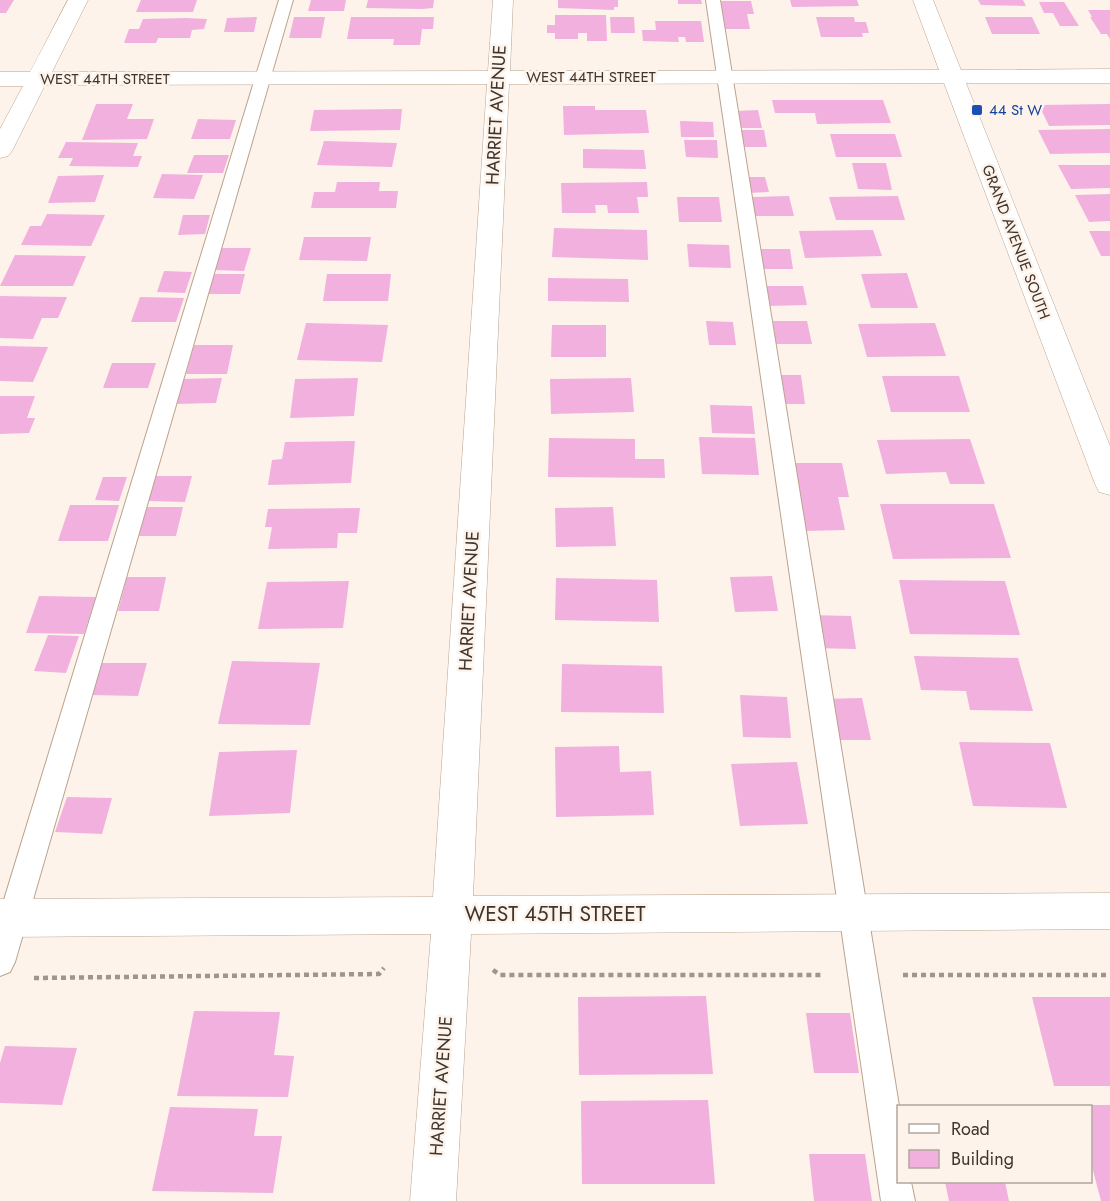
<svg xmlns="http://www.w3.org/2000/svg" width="1110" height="1201" font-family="Jost,sans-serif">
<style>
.building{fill:#f2b0de}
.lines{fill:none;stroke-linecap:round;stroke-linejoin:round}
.service-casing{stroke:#bba38e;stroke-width:2}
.minor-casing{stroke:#bba38e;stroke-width:1}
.path{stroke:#9f958c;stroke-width:4.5;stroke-dasharray:5 4;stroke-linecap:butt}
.service{fill:#fff;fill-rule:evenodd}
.minor{fill:#fff;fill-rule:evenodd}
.transit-dot{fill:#1a4fb4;stroke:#fdf3ea;stroke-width:2}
.labels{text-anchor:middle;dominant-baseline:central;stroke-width:5;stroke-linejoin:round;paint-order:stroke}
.far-street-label{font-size:15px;fill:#3f352c;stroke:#fdf3ea}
.far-transit-label{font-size:15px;fill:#164399;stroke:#fdf3ea;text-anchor:start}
.street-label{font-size:18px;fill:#3f352c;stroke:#fdf3ea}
.near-street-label{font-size:21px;fill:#3f352c;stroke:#fdf3ea}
</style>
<rect width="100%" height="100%" fill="#fdf3ea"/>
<path class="building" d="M0 0H14L6 13H0Z
M141 0H197L193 12H136Z
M311 0H346L344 11H308Z
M368 0H434L433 8 422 9 366 8Z
M558 0H618V7H614V10L558 8Z
M678 0H701L702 4H678Z
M790 0H857L859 6 792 7Z
M978 0H1023L1026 6 981 5Z
M718 1H751L754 14H747L750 29H723Z
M1039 2H1064L1079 26H1060L1053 13H1044Z
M1088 10H1110V39L1107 34H1101L1090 17H1092Z
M555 15H606L607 41H587V33H578V39H555V33H547V25H555Z
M257 17 254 32H224L227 18Z
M294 17H325L321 38H289Z
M351 17H434L433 29H422L420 45H393L394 39H347Z
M610 17H634L635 33H611Z
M816 17H854L855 22H866L869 33H862L863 37H821Z
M985 17H1032L1040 34H992Z
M143 19 186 18 207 19 204 29 192 30 190 38H158L156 43H124L129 29H139Z
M655 21H701L704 42H686L685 37H678L679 42 643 41 642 30H656Z
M772 100H883L891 123 817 124 815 113H775Z
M96 104H133L127 119H154L147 139 82 140Z
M1110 104V125L1049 126 1039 105Z
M563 106H595V110H646L649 133 564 135Z
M402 109 400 130 310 131 314 110Z
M758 110 762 128H739L736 111Z
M198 119 236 120 230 139H191Z
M680 121 713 122 714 137H681Z
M1110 129V153L1050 154 1038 130Z
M740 130H764L767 147H743Z
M830 134H895L902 157H836Z
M684 140H717L718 158 686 157Z
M324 141 397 143 392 167 317 165Z
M66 142 138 143 133 156H142L138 167 69 166 73 158H58Z
M583 149 644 150 646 169 583 168Z
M194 155H229L223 173H187Z
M852 163H886L892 190 858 189Z
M1058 165H1110V188L1071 189Z
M162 174 203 175 194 199 153 198Z
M104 175 95 202 48 203 58 176Z
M745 177H765L769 192 748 193Z
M337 182H380L379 191H398L396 208H311L314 192H335Z
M647 182 648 197H637L639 213H608L607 205H595L596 213H562L561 183Z
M1110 194V221L1089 222 1075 195Z
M789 196 794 216H755L751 197Z
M898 196 905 220H836L829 197Z
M677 197H719L722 222H679Z
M47 214 105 215 91 246 21 245 30 226H41Z
M183 215H210L205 234 178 235Z
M554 228 647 230 648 260 552 257Z
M873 230 882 256 805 258 799 231Z
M1089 231H1110V256H1101Z
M304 237H371L367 261 299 260Z
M687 244 729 245 731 268 689 267Z
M221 248H251L244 271 214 270Z
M757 249H790L793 269H760Z
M15 255 86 256 73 286H0Z
M164 271 192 272 185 293 157 292Z
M907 273 918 308H871L861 274Z
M213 274H245L240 294H208Z
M327 274H391L388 301H323Z
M548 278 628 279 629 302 548 301Z
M764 286H803L807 305 768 306Z
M0 296 67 297 58 318H42L33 339 0 338Z
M140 297 184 298 176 322H131Z
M706 321 733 322 736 345H709Z
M773 321H807L812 344H776Z
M306 323 388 325 382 362 297 360Z
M935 323 946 356 867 357 858 324Z
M552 325H606V357H551Z
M194 345H233L227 374H186Z
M0 346 48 347 33 382 0 381Z
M112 363H156L148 388H103Z
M781 375H801L805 404H784Z
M882 376H959L970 412H891Z
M222 378 216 403 175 404 181 379Z
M358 378 354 416 290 418 295 379Z
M631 378 634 412 551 414 550 379Z
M0 396H35L27 418H35L29 433 0 434Z
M710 405 752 406 755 434 712 433Z
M699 437 755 438 759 475 702 474Z
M549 438 635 439V459H664L665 478 548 477Z
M970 439 985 484H950L946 472 886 474 877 440Z
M355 441 351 483 268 485 272 460 282 459 285 442Z
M792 463H842L849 497H838L845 530 804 531Z
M156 476H192L185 502 148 501Z
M103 477H127L119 501 95 500Z
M880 504H994L1011 558 893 559Z
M70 505H119L108 541H58Z
M146 507H183L176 536H139Z
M613 507 616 546 556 547 555 508Z
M360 508 357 533H338L337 548 268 549 272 527H265L268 509Z
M772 576 778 611 735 612 730 577Z
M127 577H166L159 611H118Z
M556 578 657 580 659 622 555 620Z
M899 580 1005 581 1020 635 910 634Z
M349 581 343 628 258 629 267 582Z
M39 596 96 597 84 634 26 633Z
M809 615 851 616 856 649 813 648Z
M48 635 79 636 66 673 34 671Z
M914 656 1018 658 1033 711 970 710 966 691 921 690Z
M232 661 320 663 310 725 218 724Z
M100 663H147L138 696 90 695Z
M562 664 662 666 664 713 561 712Z
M740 695 787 697 791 738 743 737Z
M862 698 871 740H829L822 699Z
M959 742 1050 743 1067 808 973 806Z
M619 746 620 772 651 771 654 815 556 817 555 747Z
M297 750 290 813 209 816 219 752Z
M797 762 808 824 740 826 731 764Z
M67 797 112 798 102 834 55 832Z
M706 996 713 1074 579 1075 578 997Z
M1032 997H1110V1086H1054Z
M194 1011 280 1012 274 1055 294 1056 288 1097 177 1096Z
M806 1013H850L859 1073H814Z
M5 1046 77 1048 62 1105 0 1103V1063Z
M708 1100 715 1184H582L581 1101Z
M1090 1105H1110V1201H1101L1090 1159Z
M170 1107 258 1109 254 1136H282L273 1193 152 1191Z
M809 1154H865L872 1201H814Z
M945 1182H1005L1009 1201H949Z"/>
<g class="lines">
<g class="service-casing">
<path id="service" d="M279 0H293L15 962 10 972 0 976V913Z
M706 0H720L899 1106 898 1182H911L915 1201H881Z"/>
</g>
<g class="minor-casing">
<path id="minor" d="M68 0H88L52 72 488 71 493 0H513L510 71 939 70 913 0H933L961 70 1110 69V83H966L1110 446V495L1099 492 1095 484 944 83 509 84 473 896 1110 893V929L471 934 456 1201H410L431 934 0 937V899L433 897 487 84 45 85 12 151 8 156 0 158V129L23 86H0V72H30Z"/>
</g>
<path class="path" d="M493 970 500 975H823
M903 975H1110
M34 978 379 974 384 968"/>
<use href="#service" class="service"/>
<use href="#minor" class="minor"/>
</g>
<rect class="transit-dot" x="971" y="104" width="12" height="12" rx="3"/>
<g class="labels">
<g class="far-street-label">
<text x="591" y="77">WEST 44TH STREET</text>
<text x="105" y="79">WEST 44TH STREET</text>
<text transform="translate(1016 242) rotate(69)">GRAND AVENUE SOUTH</text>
</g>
<g class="far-transit-label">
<text x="989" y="110">44 St W</text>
</g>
<g class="street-label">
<text transform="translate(496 115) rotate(-87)">HARRIET AVENUE</text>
<text transform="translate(469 601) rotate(-87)">HARRIET AVENUE</text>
<text transform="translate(441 1086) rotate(-86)">HARRIET AVENUE</text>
</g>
<g class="near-street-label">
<text x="555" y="914">WEST 45TH STREET</text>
</g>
</g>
<rect x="897" y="1105" width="195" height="78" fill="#fdf3ea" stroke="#b1a79e" stroke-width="1.5"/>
<rect x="909" y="1124" width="30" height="9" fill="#ffffff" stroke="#b1a79e" stroke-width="1.5"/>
<text x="951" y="1135" font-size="18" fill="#3f352c">Road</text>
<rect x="909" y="1150" width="30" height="18" fill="#f2b0de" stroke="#b1a79e" stroke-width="1.5"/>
<text x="951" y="1165" font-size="18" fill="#3f352c">Building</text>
</svg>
